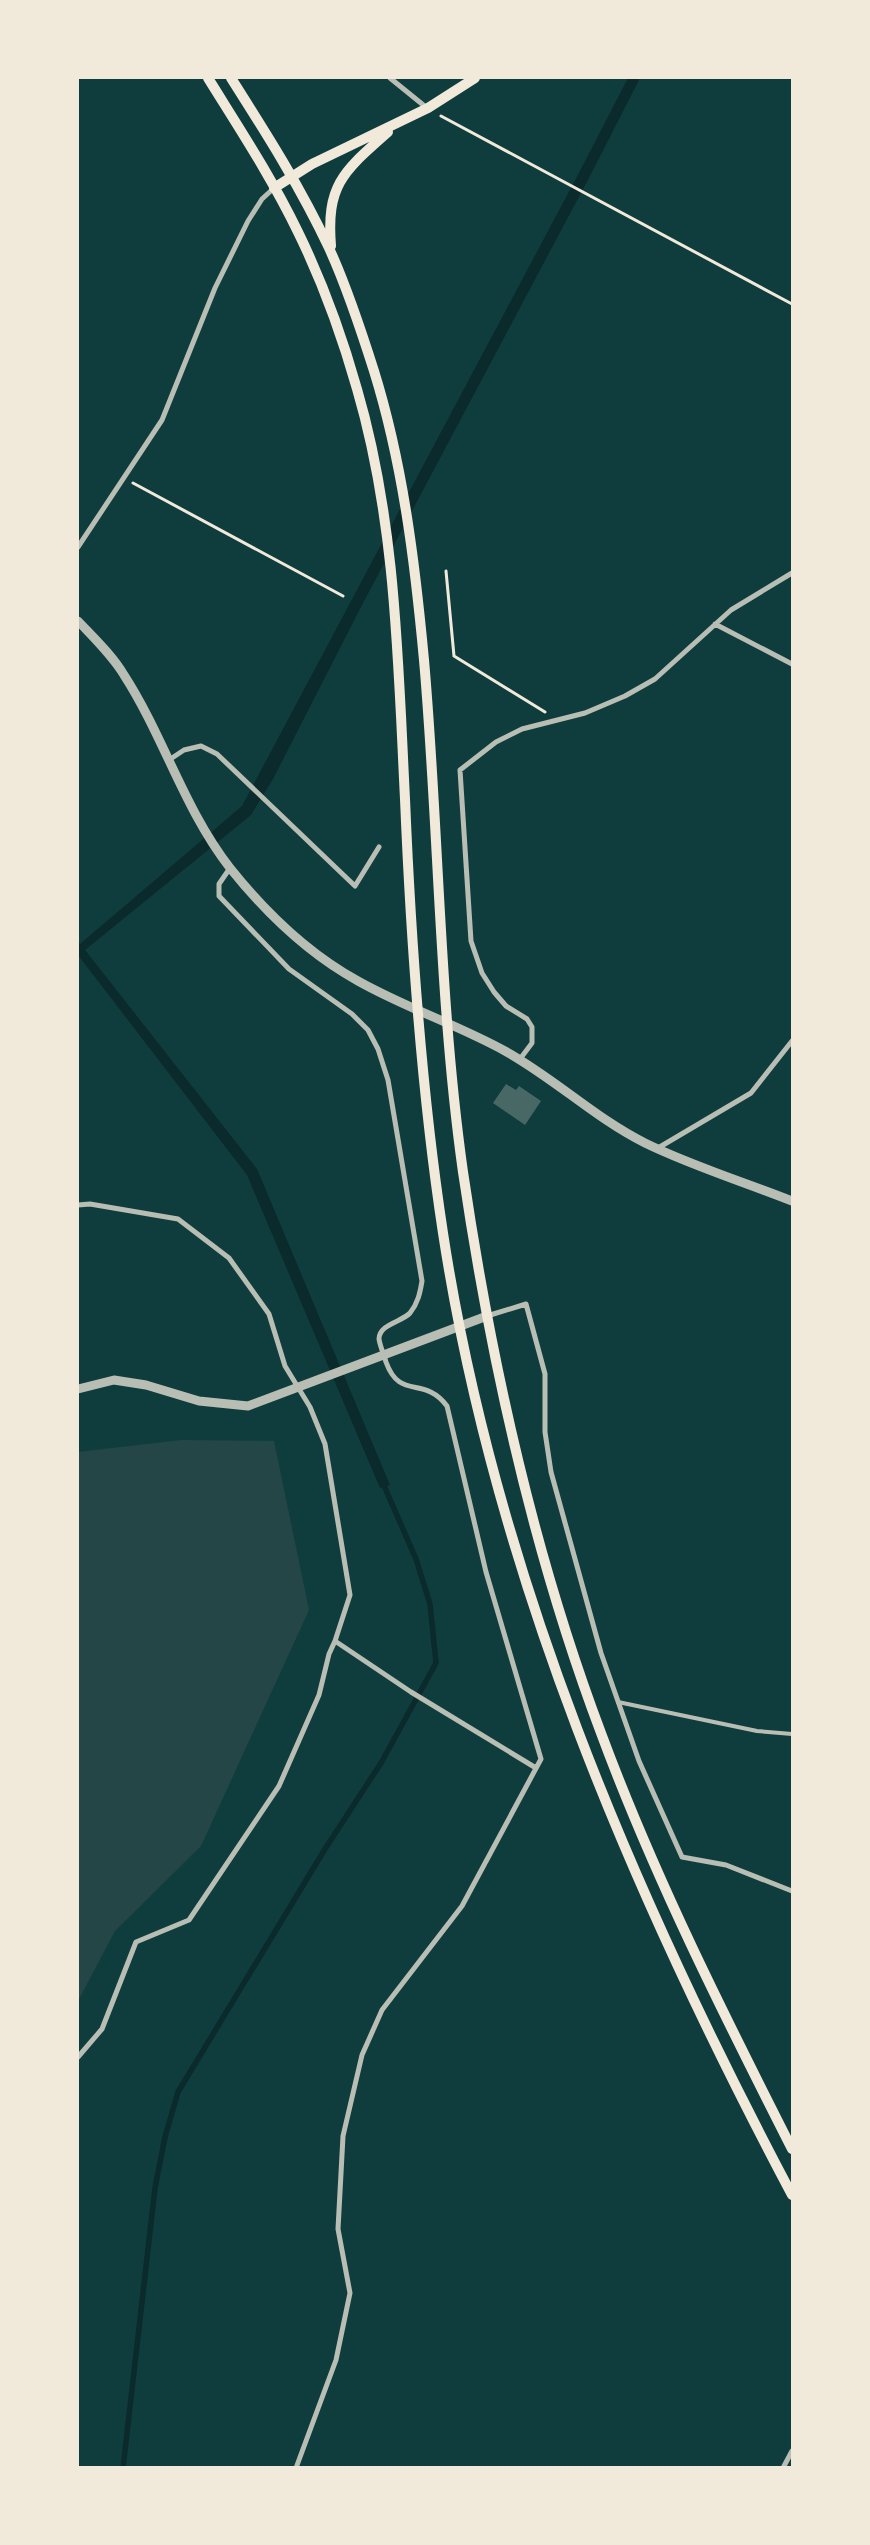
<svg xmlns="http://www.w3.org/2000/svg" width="870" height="2545" font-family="Bitter,serif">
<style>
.green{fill:#244646}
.water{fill:#0a2a2b}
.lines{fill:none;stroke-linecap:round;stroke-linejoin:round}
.stream{stroke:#0a2a2b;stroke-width:5.5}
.building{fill:#486865}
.path{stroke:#f1e9da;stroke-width:3}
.service{stroke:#b8beb3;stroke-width:4}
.minor{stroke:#b8beb3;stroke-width:5}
.tertiary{stroke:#b8beb3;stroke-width:9}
.secondary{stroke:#f1e9da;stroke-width:10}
</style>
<rect width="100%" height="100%" fill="#0f3d3e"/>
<path class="green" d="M181 1440 274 1441 309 1610 201 1846 115 1931 78 2001V1452Z"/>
<path class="water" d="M628 78H640L591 174 363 603 273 779 251 815 85 950 257 1169 390 1485 380 1488 247 1175 78 955V941L80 944 242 806 581 169Z"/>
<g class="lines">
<path class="stream" d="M123 2468 155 2188 165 2137 178 2092 325 1849 381 1763 436 1663 430 1604 416 1559 382 1481"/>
</g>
<path class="building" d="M506 1084 516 1090 519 1086 541 1101 525 1125 493 1103Z"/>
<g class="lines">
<path class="path" d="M441 116 792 304
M133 483 343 596
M446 571 454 656 545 712"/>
<path class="service" d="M618 1702 757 1731 792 1734"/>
<path class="minor" d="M390 78 427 108
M78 547 162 420 215 288 248 221 262 199 274 188
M715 624 792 664
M169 760 184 750 201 746 217 754 355 886 379 847
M230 868 219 884V896L289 969 352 1014 368 1030 378 1049 388 1080 422 1281C420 1293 418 1303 410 1313 402 1322 379 1324 379 1339 380 1346 384 1355 386 1362 400 1401 424 1375 447 1406L486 1572 541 1759 462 1906 382 2010 362 2055 343 2136 338 2229 350 2293 336 2360 296 2468
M520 1059 532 1043V1027L527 1019 506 1006 494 992 482 973 471 941 460 770 496 742 522 729 585 713 625 696 655 679 731 610 792 573
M658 1148 751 1093 792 1041
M78 1205 90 1204 178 1219 229 1258 269 1314 285 1366 310 1407 325 1444 350 1595 335 1641 411 1692 536 1768
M487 1316 526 1304 545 1374V1432L551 1472 601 1653 639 1761 682 1857 726 1865 792 1891
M78 2057 102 2029 136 1942 189 1920 279 1786 319 1695 329 1654 335 1641
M783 2468 792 2451"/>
<path class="tertiary" d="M78 621C94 638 112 655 124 675 164 737 184 809 230 868 266 913 307 953 358 981 406 1008 458 1025 505 1051 554 1078 595 1118 645 1143 692 1166 744 1182 792 1201
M78 1389 114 1380 146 1385 199 1401 248 1406 487 1316"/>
<path class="secondary" d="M208 78C239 128 272 178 298 232 322 281 342 336 357 389 396 522 398 661 405 799 411 944 421 1089 443 1233 495 1573 632 1893 792 2195
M231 78C266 133 301 188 329 248 347 287 361 330 374 371 403 464 415 563 424 660 439 831 439 1002 463 1172 491 1362 533 1553 601 1733 654 1876 723 2013 792 2149
M274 188 312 164 428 108 475 78
M331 246C326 184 344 171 388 132"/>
</g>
<rect width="870" height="2545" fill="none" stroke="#f1e9da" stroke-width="158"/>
</svg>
